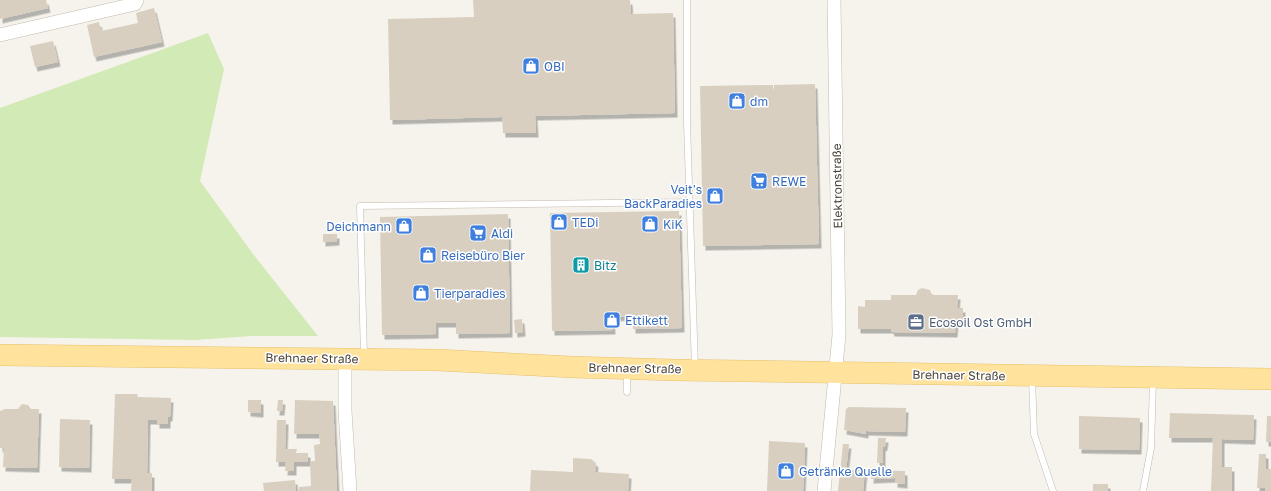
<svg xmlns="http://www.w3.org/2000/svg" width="1271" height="491" font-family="'Golos Text',sans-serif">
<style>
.green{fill:#d2eab5}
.building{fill:#d8cfc1;filter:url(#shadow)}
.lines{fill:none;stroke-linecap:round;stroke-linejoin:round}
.lane-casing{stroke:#c2bbae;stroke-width:7}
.street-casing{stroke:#c2bbae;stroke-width:14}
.primary-casing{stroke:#e6c16a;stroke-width:22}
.lane{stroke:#fff;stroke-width:6}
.street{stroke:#fff;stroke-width:13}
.primary{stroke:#ffe39c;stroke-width:21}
.labels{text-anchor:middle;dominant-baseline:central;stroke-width:3;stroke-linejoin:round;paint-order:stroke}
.shop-label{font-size:12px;fill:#366cbe;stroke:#fff;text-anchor:start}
.street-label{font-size:12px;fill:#4b4439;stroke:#fff}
.culture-label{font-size:12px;fill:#0d838f;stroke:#fff;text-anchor:start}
.service-label{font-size:12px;fill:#4e5e75;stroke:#fff;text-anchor:start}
</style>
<defs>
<filter id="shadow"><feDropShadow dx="2.5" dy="4.5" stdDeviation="0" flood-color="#0004"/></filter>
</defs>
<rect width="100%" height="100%" fill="#f6f3ec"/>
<path class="green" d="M208 33 224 69 200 181 253 254 318 336H252L195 340 0 337V108Z"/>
<path class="building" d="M0 0H46L48 8 0 19Z
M473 0H630L631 14 673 13 675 113 535 116 536 133H503L502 117 390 120 388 19 474 17Z
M154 8 162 42 94 57 87 25 99 22 101 31 138 23 136 13Z
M53 41 58 62 35 67 30 46Z
M815 84 819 244 703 246 700 86 773 85 774 94V85Z
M679 211 682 328 633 329V316L612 317 613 330 552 331 550 213Z
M508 214 510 333 456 334V323H436V334L382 335 380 217Z
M323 234H337V241L323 242Z
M922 288 930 290 932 295H958L957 308H963V320H956L955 333 892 332 891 329H858V306L865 307V300H891V295H916L918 290Z
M522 319 523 332 515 333 514 320Z
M115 394H137L138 397 171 398 170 417H168V424H157V420H148L147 473H152V491H131L132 479H112Z
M248 400H261V413L248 412Z
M278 400H283L282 411H277Z
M295 400 333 401 337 491H299V487L311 486 310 461H315L314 445 320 444 319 434H294Z
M22 404 28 405 31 409H39L37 468 3 467 4 448H0V411L5 409H18Z
M849 407 906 408 905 432 866 431V434L844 430 846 409Z
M1170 413 1254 415 1253 440 1222 439V467H1232V491H1211L1213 438H1169Z
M1079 416 1140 418 1139 450 1079 449Z
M1267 416H1271V442H1266Z
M60 419 90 420 89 468 59 467Z
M277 420H286L285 449H297L296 453H308V462H294V471H285L286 462H276Z
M878 438H886L885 446 883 447V463H877Z
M769 441 805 443 803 491H767Z
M843 444H849L846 470H865L863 491H838Z
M1259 454H1266V469H1271V491H1265V488H1257Z
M573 458 591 459 596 463 595 472 629 474 628 491H530L531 470 573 472Z
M872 470 905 471V484L895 483V478L871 479Z
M295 480 296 491H264L263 483Z
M1093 484H1108V491H1093Z"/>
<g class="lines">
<g class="lane-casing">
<path id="lane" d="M687 0V123L695 368
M364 356 360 206 690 202
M627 372V392
M1032 378 1034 434 1053 491
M1143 491 1151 448 1153 380"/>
</g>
<g class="street-casing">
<path id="street" d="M0 35 135 4 137 0
M345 358V411L350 491
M824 491 839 335 834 0"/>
</g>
<g class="primary-casing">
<path id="primary" d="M0 355 437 360 572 367 675 370 1271 379"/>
</g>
<use href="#lane" class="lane"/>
<use href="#street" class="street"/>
<use href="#primary" class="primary"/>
</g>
<defs>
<g id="shop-square" transform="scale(0.9)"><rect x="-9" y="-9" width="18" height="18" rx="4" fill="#3f7fe0" stroke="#fff"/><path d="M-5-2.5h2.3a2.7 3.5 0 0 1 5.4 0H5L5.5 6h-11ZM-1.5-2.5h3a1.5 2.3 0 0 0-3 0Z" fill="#fff"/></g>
<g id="supermarket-square" transform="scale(0.9)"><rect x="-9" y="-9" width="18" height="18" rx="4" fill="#3f7fe0" stroke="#fff"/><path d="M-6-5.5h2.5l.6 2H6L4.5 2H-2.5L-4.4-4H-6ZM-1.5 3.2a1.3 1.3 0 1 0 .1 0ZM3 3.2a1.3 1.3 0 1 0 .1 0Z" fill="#fff"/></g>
<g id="building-square" transform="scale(0.9)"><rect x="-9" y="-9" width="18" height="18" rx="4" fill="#0f9aa8" stroke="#fff"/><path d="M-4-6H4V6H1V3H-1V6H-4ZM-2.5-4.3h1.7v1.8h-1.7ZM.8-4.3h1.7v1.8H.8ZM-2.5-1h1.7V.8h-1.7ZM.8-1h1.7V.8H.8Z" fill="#fff"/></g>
<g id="office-square" transform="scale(0.9)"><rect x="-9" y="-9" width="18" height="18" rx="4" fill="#5c6f8a" stroke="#fff"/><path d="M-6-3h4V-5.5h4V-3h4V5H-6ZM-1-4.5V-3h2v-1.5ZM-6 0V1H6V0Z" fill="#fff"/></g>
</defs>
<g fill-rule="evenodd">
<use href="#shop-square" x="531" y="66"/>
<use href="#shop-square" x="737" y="101"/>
<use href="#supermarket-square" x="759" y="181"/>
<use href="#shop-square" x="715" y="196"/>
<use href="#shop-square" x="559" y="222"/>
<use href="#shop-square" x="650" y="224"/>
<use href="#shop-square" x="404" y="226"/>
<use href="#supermarket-square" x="478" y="233"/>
<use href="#shop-square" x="428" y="255"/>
<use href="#building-square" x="581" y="265"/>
<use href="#shop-square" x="421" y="293"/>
<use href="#shop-square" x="612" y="320"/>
<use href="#office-square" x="916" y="322"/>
<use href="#shop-square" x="786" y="471"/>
</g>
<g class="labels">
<g class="shop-label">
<text x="544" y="66">OBI</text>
<text x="750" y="101">dm</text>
<text x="772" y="181">REWE</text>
<text x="702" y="189" text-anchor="end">Veit's<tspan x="702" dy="14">BackParadies</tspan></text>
<text x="572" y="222">TEDi</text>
<text x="663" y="224">KiK</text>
<text x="391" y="226" text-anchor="end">Deichmann</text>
<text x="491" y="233">Aldi</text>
<text x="441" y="255">Reisebüro Bier</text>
<text x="434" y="293">Tierparadies</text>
<text x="625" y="320">Ettikett</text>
<text x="799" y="471">Getränke Quelle</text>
</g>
<g class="street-label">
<text transform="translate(837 186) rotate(-91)">Elektronstraße</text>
<text transform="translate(312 358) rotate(1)">Brehnaer Straße</text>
<text transform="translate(635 368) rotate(1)">Brehnaer Straße</text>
<text transform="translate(959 375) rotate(1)">Brehnaer Straße</text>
</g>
<g class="culture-label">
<text x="594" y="265">Bitz</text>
</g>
<g class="service-label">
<text x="929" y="322">Ecosoil Ost GmbH</text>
</g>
</g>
</svg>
